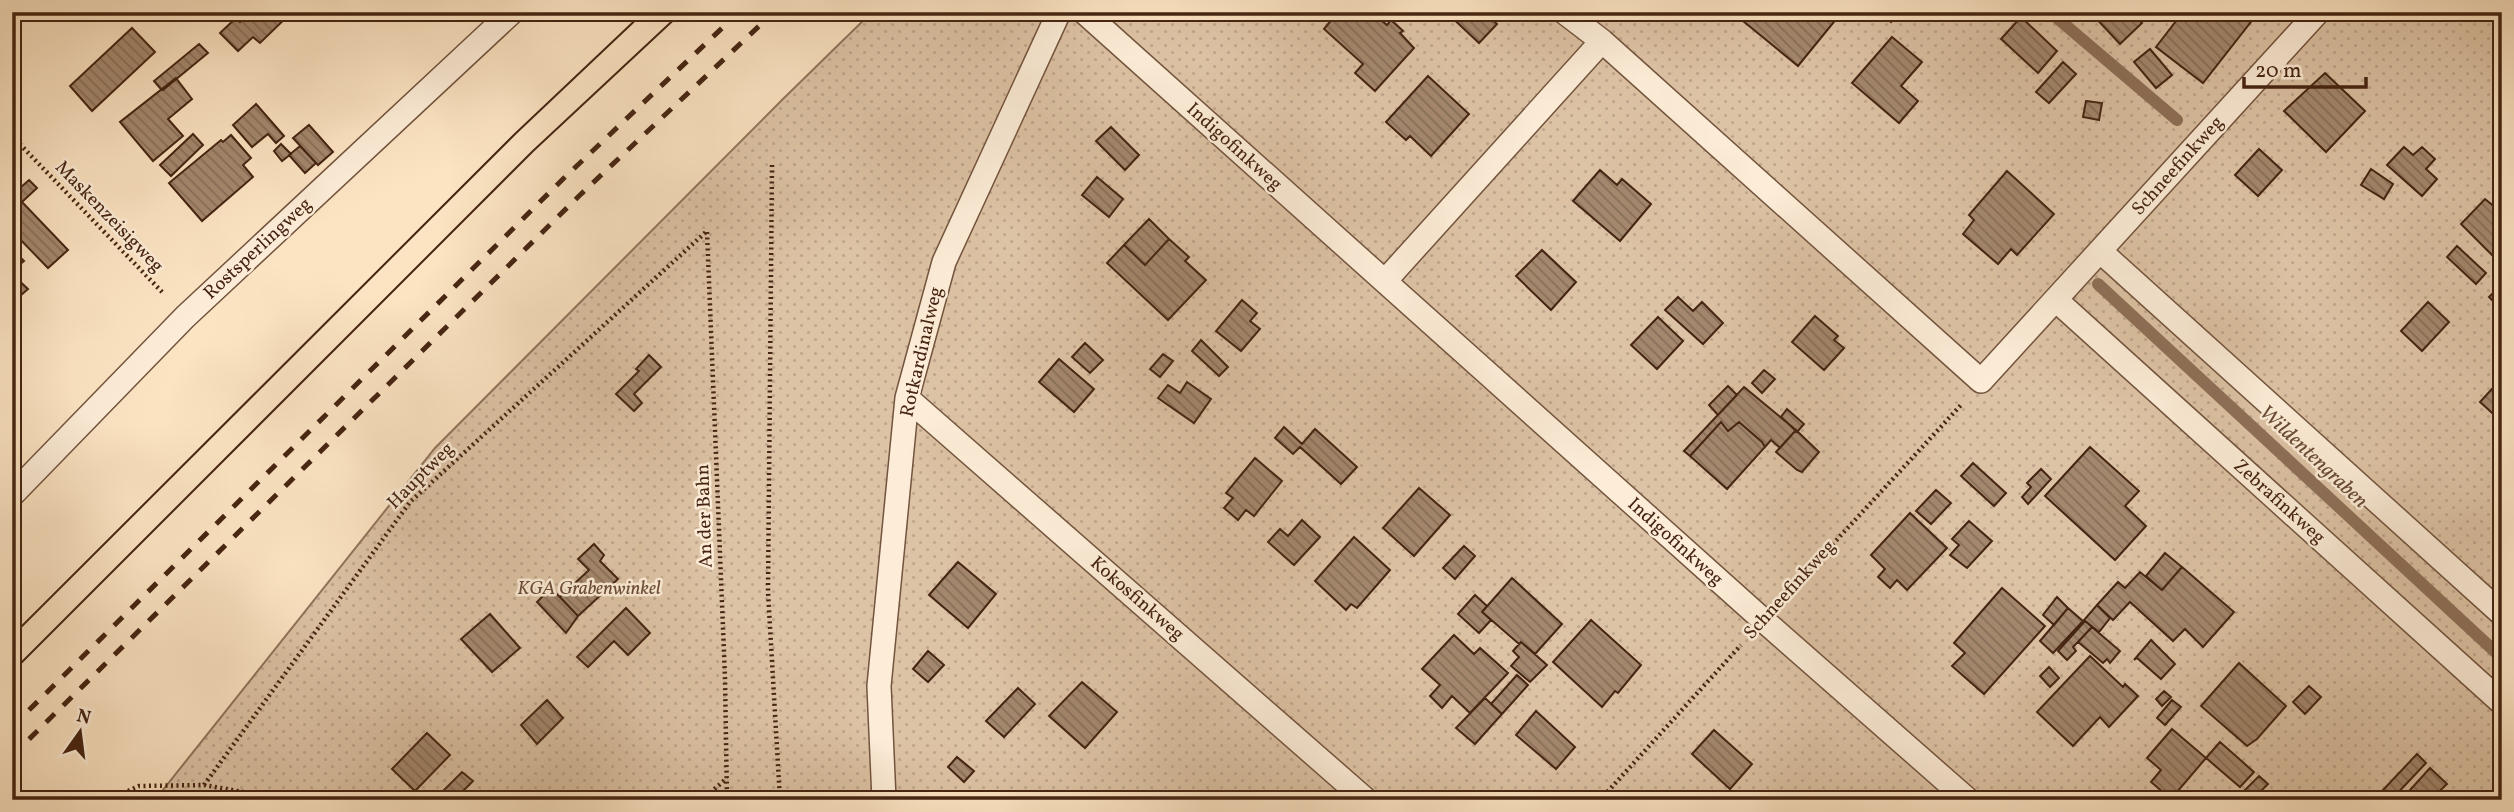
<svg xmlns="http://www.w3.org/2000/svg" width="2514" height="812" font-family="Vollkorn,serif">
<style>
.grass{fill:url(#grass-dots);stroke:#91745c;stroke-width:2}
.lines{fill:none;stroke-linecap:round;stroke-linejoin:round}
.stream{stroke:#8e7058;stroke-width:12}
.building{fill:url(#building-back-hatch);stroke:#452412;stroke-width:2}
.lane-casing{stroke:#73543e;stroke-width:26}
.path{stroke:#452412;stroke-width:4.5;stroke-dasharray:2 3.5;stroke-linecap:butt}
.lane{stroke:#fdedd8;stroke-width:23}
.tram{stroke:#452412;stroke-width:2}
.rail{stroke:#452412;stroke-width:5;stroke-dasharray:12 12;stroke-linecap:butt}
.labels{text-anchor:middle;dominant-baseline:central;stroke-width:5;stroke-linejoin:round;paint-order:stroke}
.street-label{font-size:19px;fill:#452412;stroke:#fdedd8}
.park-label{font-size:19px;font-style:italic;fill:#6b4c37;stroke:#fdedd8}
.water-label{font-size:21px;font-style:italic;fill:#694a35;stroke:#fdedd8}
</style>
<defs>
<pattern id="grass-dots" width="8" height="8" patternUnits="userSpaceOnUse" patternTransform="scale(1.75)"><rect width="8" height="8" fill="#ddc3a5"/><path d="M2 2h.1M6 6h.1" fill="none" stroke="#bfa78d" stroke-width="1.8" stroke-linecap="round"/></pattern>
<pattern id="building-back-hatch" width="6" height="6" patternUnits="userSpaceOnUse" patternTransform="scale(1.75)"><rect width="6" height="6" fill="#a4886e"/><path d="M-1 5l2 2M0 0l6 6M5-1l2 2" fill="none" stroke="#876f59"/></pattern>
</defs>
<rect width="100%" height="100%" fill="#fce4c3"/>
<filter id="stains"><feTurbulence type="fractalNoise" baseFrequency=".00286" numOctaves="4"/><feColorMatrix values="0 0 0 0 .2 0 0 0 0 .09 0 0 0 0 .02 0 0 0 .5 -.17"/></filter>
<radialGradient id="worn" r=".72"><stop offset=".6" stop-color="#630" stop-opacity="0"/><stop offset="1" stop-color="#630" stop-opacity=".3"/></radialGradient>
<path class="grass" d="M872 12H2502V800H155L435 448 782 100Z"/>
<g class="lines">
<path class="stream" d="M2050 12 2177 120
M2098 284 2502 658"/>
</g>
<path class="building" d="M251 12H292L260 43 253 37 238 51 220 33 236 18 240 22Z
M1338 12H1371L1387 25 1391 20 1403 31 1400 33 1414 48 1375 91 1355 73 1363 64 1324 29Z
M1446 12H1484L1497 24 1479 43Z
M1732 12H1809L1818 20 1824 12H1842L1798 66Z
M1881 12H1900L1891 22Z
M2094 12H2131L2142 23 2120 44 2092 14Z
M2183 12H2246L2254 18 2203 83 2156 47Z
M2021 17 2057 51 2038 73 2001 39Z
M132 28 155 52 92 111 70 86Z
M1892 37 1922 62 1901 86 1918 101 1899 123 1852 83Z
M199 44 208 53 163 90 160 88 154 81Z
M2150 49 2172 75 2156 88 2134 62Z
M2063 62 2076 74 2049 103 2036 92Z
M2325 73 2365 111 2326 152 2284 111Z
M1428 76 1469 114 1431 156 1410 136 1406 140 1386 122Z
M176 78 192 99 168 119 183 136 153 161 120 122Z
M2086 101 2102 103 2099 120 2083 117Z
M256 104 284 136 276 143 268 134 252 147 233 125Z
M309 125 333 152 318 165 293 138Z
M1111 127 1139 155 1125 170 1096 141Z
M193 134 203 145 171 176 160 165Z
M231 135 251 158 243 165 253 177 202 221 169 183 221 140 223 142Z
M281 144 291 154 282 161 274 151Z
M300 146 316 163 305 173 289 155Z
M2404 147 2413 155 2422 147 2435 159 2426 169 2437 179 2422 196 2387 165Z
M2259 149 2282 170 2258 196 2235 175Z
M2371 169 2393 184 2384 199 2361 185Z
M1600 170 1617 185 1622 179 1651 204 1620 241 1573 201Z
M2007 171 2054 214 2017 255 2011 249 1998 264 1963 234 1974 220 1969 215Z
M1097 177 1123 199 1109 217 1082 195Z
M29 180 37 188 22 202 68 250 48 268 12 231V195Z
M2485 199 2502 213V265L2461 224Z
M1149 219 1169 239 1145 265 1124 245Z
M1169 239 1189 257 1185 261 1206 280 1168 320 1107 263 1124 245 1145 265Z
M2457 246 2486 273 2476 284 2447 257Z
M12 249 24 261 12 271Z
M1542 250 1576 282 1551 310 1516 276Z
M12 274 28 289 12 303Z
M2501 285 2502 302 2498 306 2489 297Z
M1678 297 1693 311 1702 302 1723 323 1703 344 1665 310Z
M1242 300 1257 313 1250 321 1260 329 1241 351 1216 331Z
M2428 302 2449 322 2422 351 2401 331Z
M1815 316 1838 336 1834 340 1844 348 1824 370 1792 342Z
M1658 317 1683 341 1657 369 1631 345Z
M1201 340 1228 367 1219 376 1192 351Z
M1085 343 1103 360 1090 373 1072 357Z
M1163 354 1173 361 1160 377 1150 369Z
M649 355 661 367 634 394 642 403 634 411 616 394 639 371 636 369Z
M1059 359 1094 389 1074 412 1039 382Z
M1764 370 1775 379 1762 393 1752 383Z
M2502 378V422L2480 402Z
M1187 382 1211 399 1194 423 1158 398 1168 385 1180 393Z
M1728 386 1737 395 1718 415 1709 405Z
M1744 387 1796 430 1780 448 1771 440 1765 447 1762 442 1739 422 1728 431 1721 422 1690 456 1684 451Z
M1787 409 1804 424 1797 432 1781 417Z
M1721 422 1728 431 1739 422 1762 442 1765 447 1727 489 1690 456Z
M1284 427 1302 444 1315 429 1357 467 1341 484 1300 447 1293 454 1275 438Z
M1796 430 1819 452 1802 472 1797 470 1776 452Z
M2090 447 2139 491 2125 506 2146 526 2115 560 2045 496Z
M1255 458 1282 481 1254 516 1246 510 1238 520 1224 508 1233 498 1226 493Z
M1973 463 2006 493 1994 506 1961 476Z
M2041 469 2051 479 2028 504 2022 497 2031 487 2027 483Z
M1419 488 1450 515 1414 556 1383 528Z
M1936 490 1951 503 1931 524 1916 511Z
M1910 513 1947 548 1907 590 1897 580 1890 588 1878 577 1885 569 1871 555Z
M1302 520 1320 537 1294 565 1268 542 1280 529 1288 536Z
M1969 521 1992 541 1967 568 1950 555 1959 545 1952 539Z
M1354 537 1390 570 1357 608 1351 604 1346 610 1315 581Z
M594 544 604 555 600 561 618 579 578 616 560 597 589 570 578 559Z
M1464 546 1475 556 1455 579 1443 568Z
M2165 553 2182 567 2162 590 2146 576Z
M958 562 996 594 968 628 929 595Z
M2182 567 2234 612 2203 647 2185 629 2173 641 2130 602 2113 620 2097 605 2118 582 2125 588 2140 572 2162 590Z
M1512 578 1562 624 1535 654 1521 642 1519 644 1482 612Z
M551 588 578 616 566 633 537 602Z
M2002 588 2045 626 1984 694 1952 666 1965 653 1954 643Z
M1475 595 1487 606 1482 612 1491 620 1479 633 1458 614Z
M2057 597 2068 608 2054 625 2043 615Z
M2097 605 2110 618 2099 632 2084 620Z
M626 608 650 633 628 655 614 641 588 667 577 657Z
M2068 608 2083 621 2053 653 2040 641Z
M490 614 520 648 492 672 461 639Z
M1591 620 1641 665 1618 693 1615 691 1602 707 1553 662Z
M2085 621 2092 627 2073 647 2076 651 2067 660 2058 651Z
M2092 627 2120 651 2110 663 2107 659 2103 663 2078 642Z
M1454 635 1474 654 1480 648 1508 673 1470 713 1452 696 1442 708 1430 696 1440 685 1422 669Z
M2151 640 2175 664 2161 679 2137 658 2134 660Z
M1521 642 1547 665 1530 682 1511 666 1519 657 1513 651Z
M928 651 944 665 928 682 913 669Z
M2090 656 2123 687 2125 684 2138 696 2109 727 2100 717 2073 746 2037 712Z
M2239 663 2286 706 2257 739 2247 746 2201 706Z
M2049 667 2059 678 2050 687 2040 676Z
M1517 675 1528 685 1502 714 1491 704Z
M1082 682 1117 712 1085 748 1049 716Z
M2309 686 2321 697 2305 714 2293 702Z
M1018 688 1035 704 1004 737 986 721Z
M2164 691 2171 697 2162 706 2156 699Z
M1485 698 1502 714 1475 744 1456 728Z
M547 700 563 718 537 744 521 725Z
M2172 700 2181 707 2165 725 2157 718Z
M1536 711 1575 747 1556 769 1516 735Z
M2172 729 2206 758 2171 799 2151 782 2161 770 2147 758Z
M1714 730 1752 764 1730 789 1692 754Z
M427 733 450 755 415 791 392 769Z
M2220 742 2254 772 2240 787 2206 758Z
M2417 754 2426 763 2392 799 2383 790Z
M957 757 974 771 964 782 948 767Z
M2430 768 2447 784 2430 800H2401Z
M462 772 473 781 454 800H434Z
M2259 776 2268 784 2253 799 2244 791Z"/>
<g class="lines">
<g class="lane-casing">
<path id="lane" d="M1084 12 1763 620 1968 800
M1564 12 1602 41 1981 381 2318 12
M2100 251 2502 614
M1385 281 1602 41
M2056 300 2502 703
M907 398 1366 800
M12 495 185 317 512 12
M884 800 879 686 907 398 944 262 1059 12"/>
</g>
<path class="path" d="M12 136 163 293
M772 165 768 592 780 800
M707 232 725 678 727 800
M1784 597 1961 405
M204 785 410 502 707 231
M108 800 139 786 204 785 288 800
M702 800 727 778
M1600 800 1741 645"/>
<use href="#lane" class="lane"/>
<path class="tram" d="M12 636 515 134 644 12
M12 672 533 151 682 12"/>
<path class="rail" d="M12 727 564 178 739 12
M12 756 579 196 774 12"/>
</g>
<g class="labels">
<g class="street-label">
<text transform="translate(1234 147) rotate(42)">Indigofinkweg</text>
<text transform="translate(2178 166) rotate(-48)">Schneefinkweg</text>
<text transform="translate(109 217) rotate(46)">Maskenzeisigweg</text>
<text transform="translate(258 249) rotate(-43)">Rostsperlingweg</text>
<text transform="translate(922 352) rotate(-77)">Rotkardinalweg</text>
<text transform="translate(421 476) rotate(-45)">Hauptweg</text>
<text transform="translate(2279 502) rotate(42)">Zebrafinkweg</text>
<text transform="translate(705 516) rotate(-92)">An der Bahn</text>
<text transform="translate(1675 542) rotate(42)">Indigofinkweg</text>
<text transform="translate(1790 590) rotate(-48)">Schneefinkweg</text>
<text transform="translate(1137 599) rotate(41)">Kokosfinkweg</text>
</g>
<g class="park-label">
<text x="589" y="589">KGA Grabenwinkel</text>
</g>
<g class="water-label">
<text transform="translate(2313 457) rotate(43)">Wildentengraben</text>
</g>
</g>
<rect width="2514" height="812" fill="none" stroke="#fce4c3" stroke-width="42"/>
<rect x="14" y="14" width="2486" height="784" fill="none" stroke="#452412" stroke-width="3.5"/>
<rect x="21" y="21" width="2472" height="770" fill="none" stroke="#452412" stroke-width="2"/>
<g transform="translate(80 732) rotate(14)" stroke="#fdedd8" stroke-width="5" paint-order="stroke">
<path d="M0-5L12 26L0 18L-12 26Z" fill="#452412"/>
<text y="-10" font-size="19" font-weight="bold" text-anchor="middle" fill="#452412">N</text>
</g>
<path d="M2244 77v10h122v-10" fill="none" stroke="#452412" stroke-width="3.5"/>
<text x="2255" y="77" font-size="21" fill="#452412" stroke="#fdedd8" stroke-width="5" paint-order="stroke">20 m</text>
<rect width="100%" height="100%" filter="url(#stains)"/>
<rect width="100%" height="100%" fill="url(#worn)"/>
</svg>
